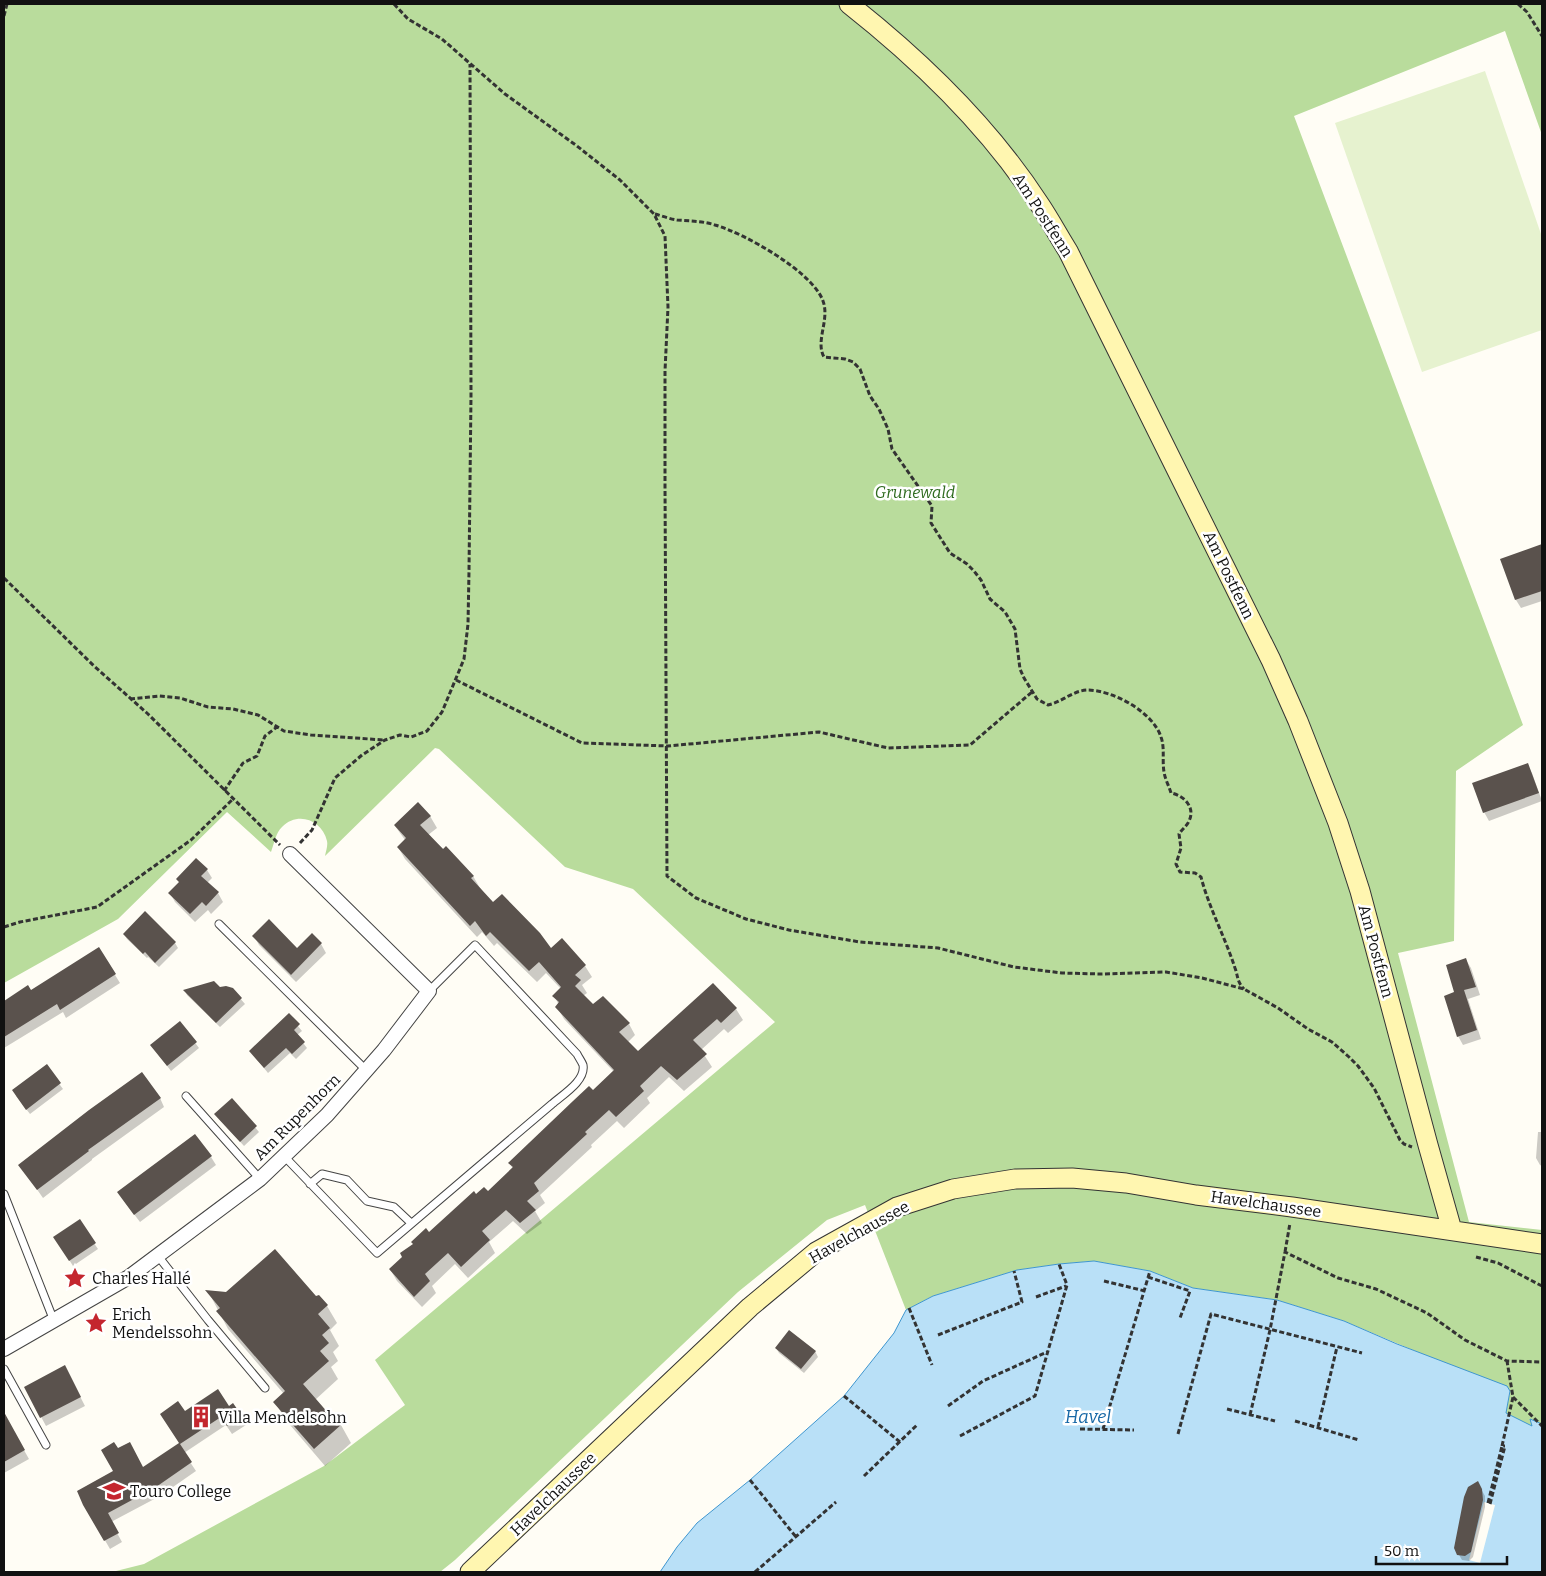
<svg xmlns="http://www.w3.org/2000/svg" width="1546" height="1576" font-family="Bitter,serif">
<style>
.forest{fill:#b9dc9c}
.pitch{fill:#e6f2cf}
.water{fill:#b9e0f7;stroke:#3f96cf}
.pier{fill:#fffdf5}
.shadow{fill:#0003}
.building{fill:#5a524d}
.lines{fill:none;stroke-linecap:round;stroke-linejoin:round}
.lane-casing{stroke:#444;stroke-width:9}
.street-casing{stroke:#444;stroke-width:16}
.secondary-casing{stroke:#333;stroke-width:21}
.path{stroke:#333;stroke-width:3;stroke-dasharray:5 2.5;stroke-linecap:butt}
.lane{stroke:#fff;stroke-width:7}
.street{stroke:#fff;stroke-width:14}
.secondary{stroke:#fff6b0;stroke-width:19}
.labels{text-anchor:middle;dominant-baseline:central;stroke-width:5;stroke-linejoin:round;paint-order:stroke}
.street-label{font-size:16px;fill:#111;stroke:#fff}
.park-label{font-size:16px;font-style:italic;fill:#2f6b1f;stroke:#fff}
.poi-label{font-size:16px;fill:#111;stroke:#fff;text-anchor:start}
.water-label{font-size:18px;font-style:italic;fill:#1768a6;stroke:#fff}
</style>
<rect width="100%" height="100%" fill="#fffdf5"/>
<path class="forest" d="M4 4H1542V135L1505 31 1294 116 1523 725 1456 771 1454 941 1398 953 1469 1222 1542 1230V1424L1531 1419 1532 1427 1506 1413 1510 1391 1344 1321 1277 1300 1193 1288 1150 1271 1094 1261 1059 1264 1017 1270 933 1296 906 1310 865 1205 827 1220 738 1292 455 1560 440 1572H112L144 1564 324 1466 405 1405 375 1360 775 1022 633 889 565 867 439 749 435 748 325 856C326 851 328 846 327 841 322 820 298 811 282 827 276 832 274 844 271 852L227 812 118 919 4 983Z"/>
<path class="pitch" d="M1485 71 1542 237V330L1422 372 1335 123Z"/>
<path class="water" d="M1094 1261 1150 1271 1193 1288 1277 1300 1344 1321 1397 1344 1507 1386 1510 1391 1506 1413 1532 1426 1530 1419 1542 1424V1572H660L677 1547 697 1523 750 1480 844 1396 894 1333 906 1310 933 1296 1017 1270 1059 1264Z"/>
<path class="pier" d="M1484 1502 1495 1505 1480 1563 1469 1560Z"/>
<path class="shadow" d="M1542 546V601L1521 608 1516 600 1502 560Z
M1527 764 1532 773 1542 801 1489 821 1484 812Z
M430 816 437 828 428 835 473 876 480 888 493 904 551 950 562 940 585 966 592 977 582 985 587 993 583 996 593 1006 629 1024 635 1035 628 1042 638 1053 736 1009 743 1020 728 1033 724 1029 701 1050 712 1067 684 1091 669 1077 647 1098 650 1103 624 1128 617 1121 591 1145 592 1147 540 1195 545 1203 535 1211 542 1223 527 1234 513 1221 489 1242 495 1253 468 1278 455 1264 432 1286 436 1293 422 1307 397 1281 390 1269 429 1234 476 1196 488 1193 513 1169 510 1164 614 1072 564 1019 557 1007 559 1005 554 996 561 989 546 973 537 982 497 943 494 946 482 932 477 937 405 859 398 847 405 840 395 826Z
M207 870 212 878 207 883 218 893 223 902 211 914 208 910 195 922 175 902 170 893 180 883Z
M124 934 175 943 178 948 159 967 148 957 147 958 127 939Z
M312 935 321 944 326 953 296 982 259 945 254 936 297 950Z
M99 949 120 983 66 1018 63 1012 4 1048V1002L28 987 31 992Z
M1466 960 1471 968 1480 995 1468 999 1481 1039 1463 1045 1458 1036 1456 993Z
M219 989H232L245 1004 220 1027 187 995 185 990Z
M289 1015 302 1031 297 1035 307 1048 296 1059 290 1053 268 1073 250 1051Z
M180 1023 199 1048 171 1071 155 1050Z
M46 1066 63 1089 30 1114 16 1096Z
M160 1098 164 1107 92 1159V1160L43 1198 20 1165Z
M232 1100 259 1132 244 1146 219 1119Z
M1538 1132H1542V1166L1540 1165 1536 1158Z
M211 1157 216 1165 140 1222 124 1201Z
M79 1221 98 1249 73 1266 58 1242Z
M208 1291 316 1298 327 1306 337 1323 330 1330 339 1346 333 1352 338 1361 331 1367 338 1379 315 1400 329 1416 331 1414 341 1425 351 1443 325 1466 285 1419 275 1402 284 1394 228 1329Z
M776 1348 815 1351 818 1357 804 1373 779 1353Z
M69 1375 85 1406 46 1426 25 1387Z
M229 1407 241 1417 246 1425 232 1434 226 1425 184 1453 196 1471 160 1496 111 1522 122 1542 110 1549 84 1504 114 1472 118 1450 143 1469 180 1444 184 1413Z
M4 1415 29 1459 4 1473Z
M1477 1482 1485 1496V1507L1473 1557 1469 1561 1462 1560 1455 1548Z"/>
<path class="building" d="M1542 544V591L1515 600 1500 559Z
M1528 763 1539 793 1483 813 1472 783Z
M418 802 431 816 420 825 443 849 446 846 474 876 471 878 493 902 502 894 540 933 551 948 562 938 586 965 575 975 581 980 575 986 593 1004 603 996 630 1023 619 1032 638 1051 713 983 737 1008 721 1023 717 1019 693 1040 707 1054 677 1080 661 1066 640 1086 644 1091 616 1117 609 1110 585 1132 587 1134 534 1183 539 1191 527 1201 536 1210 520 1223 506 1210 482 1231 490 1240 461 1267 448 1253 425 1274 430 1281 414 1297 389 1269 402 1257 400 1253 413 1244 411 1242 426 1228 429 1232 474 1191 476 1194 484 1187 488 1191 513 1167 508 1163 573 1101 589 1086 593 1090 614 1070 555 1007 559 1002 552 996 561 987 539 962 529 971 490 932 486 936 475 921 470 926 397 847 406 838 394 825Z
M196 858 208 869 201 876 219 892 206 906 202 902 190 914 168 893 179 882 176 879Z
M145 911 176 942 155 963 145 952 143 954 123 934Z
M269 919 297 948 312 933 322 943 291 975 252 936Z
M99 947 116 974 60 1010 57 1004 4 1037V1001L28 985 31 990Z
M1466 958 1476 987 1464 990 1477 1030 1457 1037 1444 996 1454 992 1446 965Z
M214 981 220 987 226 986 233 988 242 998 216 1023 183 990Z
M289 1013 300 1024 294 1030 305 1042 292 1054 286 1048 264 1068 249 1051Z
M180 1021 197 1042 167 1066 150 1045Z
M47 1064 61 1083 26 1110 12 1090Z
M142 1072 161 1098 88 1150 89 1151 37 1190 18 1165 89 1110Z
M232 1098 257 1126 240 1142 214 1114Z
M195 1134 212 1156 134 1215 117 1192Z
M80 1219 96 1243 69 1261 53 1237Z
M275 1249 316 1296 319 1295 328 1305 318 1314 330 1328 322 1335 329 1343 320 1351 329 1361 303 1384 329 1414 332 1412 342 1424 314 1449 273 1402 285 1391 216 1311 220 1308 205 1290 226 1292Z
M789 1330 816 1351 801 1369 775 1348Z
M65 1365 81 1397 40 1418 24 1387Z
M218 1389 229 1406 233 1403 242 1416 227 1426 221 1417 180 1444 192 1462 156 1487 108 1513 119 1533 104 1541 83 1505 77 1491 113 1471 101 1450 114 1442 118 1448 130 1442 143 1467 179 1443 160 1414 178 1401 185 1411Z
M4 1412 25 1450 4 1462Z
M1478 1481 1482 1489 1483 1500 1471 1552 1465 1556 1457 1555 1454 1548 1464 1497 1468 1487Z"/>
<g class="lines">
<g class="lane-casing">
<path id="lane" d="M219 924 366 1070
M186 1096 260 1179
M284 1156 377 1253 552 1104C562 1095 586 1081 583 1065 582 1062 579 1058 577 1054L475 945 429 991
M310 1184 322 1174 347 1180 367 1201 394 1207 411 1223
M4 1194 54 1321
M158 1256 208 1320 265 1388
M4 1369 46 1445"/>
</g>
<g class="street-casing">
<path id="street" d="M4 1349 129 1277 260 1179 327 1115 384 1050 429 991 290 854"/>
</g>
<g class="secondary-casing">
<path id="secondary" d="M849 4C920 60 991 129 1040 205 1050 220 1058 235 1068 251L1271 660 1298 721 1338 823 1360 891 1428 1145 1452 1230
M470 1572 750 1307 816 1252 897 1207 953 1189 1015 1179 1072 1178 1126 1183 1196 1195 1292 1207 1542 1244"/>
</g>
<path class="path" d="M394 4 408 19 442 39 505 94 577 146 620 180 654 214 665 236 668 307 665 371V485L667 876 696 898 746 919 789 930 860 942 938 948 1014 967 1062 973 1101 974 1166 972 1202 978 1244 989 1278 1008 1308 1029 1332 1042 1349 1057 1358 1066 1374 1088 1400 1140 1404 1144 1412 1147
M1518 4 1527 12 1542 36
M4 16 7 4
M655 214C662 216 670 219 677 220 690 221 703 221 715 225 744 233 813 272 823 301 830 320 815 341 824 357L845 359 853 362 860 369 870 396 879 409 888 429 892 449 932 506 931 523 950 553 967 564 974 571 981 580 990 599 1005 612 1015 629 1020 669 1024 678 1037 699 1048 705C1062 702 1072 691 1087 690 1113 690 1153 712 1161 737 1165 748 1162 760 1164 772 1165 779 1169 786 1171 793 1183 795 1196 807 1189 821 1187 826 1182 829 1179 834L1181 848 1176 864 1180 872 1195 873 1201 877C1209 908 1225 937 1235 968 1238 976 1237 982 1244 989
M4 578 94 666 148 714 280 845
M456 680 582 743 668 746 819 732 888 748 970 745 1032 692
M130 699 159 696 180 698 208 707 233 709 258 715 284 731 311 735 384 740
M224 791 243 763 257 756 265 736 277 727
M300 843 312 830 335 778 362 755 385 740 400 735 411 737 427 731 442 712 464 659 468 624 469 571 471 395 470 64
M4 927 20 922 97 907 191 840 233 799
M1285 1252 1290 1223
M1476 1257 1498 1263 1542 1286
M1148 1277 1190 1291 1180 1318
M1104 1281 1145 1291
M1036 1297 1066 1286
M909 1308 932 1365
M938 1335 1022 1302 1014 1271
M844 1396 900 1442
M1513 1397 1542 1426
M948 1406 983 1381 1047 1352
M1227 1409 1275 1421
M1250 1415 1270 1330 1285 1252 1338 1278 1376 1289 1427 1313 1465 1340 1507 1361 1542 1362
M1295 1421 1359 1440
M1318 1427 1337 1347
M1080 1429 1134 1430
M1103 1429 1150 1271
M1178 1434 1211 1314 1362 1353
M960 1436 1035 1396 1067 1285 1059 1264
M1502 1446 1513 1397 1507 1361
M864 1476 917 1425
M750 1480 796 1537
M1488 1503 1502 1446H1505
M1490 1504 1505 1446
M755 1572 836 1502"/>
<use href="#lane" class="lane"/>
<use href="#street" class="street"/>
<use href="#secondary" class="secondary"/>
</g>
<defs>
<g id="sight-bare" transform="scale(1.725)"><path d="M0-6L1.8-2.2L6-1.7L2.9 1.2L3.7 5.4L0 3.3L-3.7 5.4L-2.9 1.2L-6-1.7L-1.8-2.2Z" fill="#c4262e" stroke="#fff" stroke-width="2.5" paint-order="stroke"/></g>
<g id="building-bare" transform="scale(1.725)"><path d="M-4-6H4V6H1V3H-1V6H-4ZM-2.5-4.3h1.7v1.8h-1.7ZM.8-4.3h1.7v1.8H.8ZM-2.5-1h1.7V.8h-1.7ZM.8-1h1.7V.8H.8Z" fill="#c4262e" stroke="#fff" stroke-width="2.5" paint-order="stroke"/></g>
<g id="university-bare" transform="scale(1.725)"><path d="M0-5L7-2L0 1L-7-2ZM-4 1L0 2.5L4 1V4Q0 6-4 4Z" fill="#c4262e" stroke="#fff" stroke-width="2.5" paint-order="stroke"/></g>
</defs>
<g fill-rule="evenodd">
<use href="#sight-bare" x="75" y="1278"/>
<use href="#sight-bare" x="96" y="1323"/>
<use href="#building-bare" x="201" y="1417"/>
<use href="#university-bare" x="114" y="1491"/>
</g>
<g class="labels">
<g class="street-label">
<text transform="translate(1043 215) rotate(57)">Am Postfenn</text>
<text transform="translate(1229 575) rotate(64)">Am Postfenn</text>
<text transform="translate(1376 951) rotate(75)">Am Postfenn</text>
<text transform="translate(297 1117) rotate(-45)">Am Rupenhorn</text>
<text transform="translate(1266 1204) rotate(8)">Havelchaussee</text>
<text transform="translate(859 1232) rotate(-29)">Havelchaussee</text>
<text transform="translate(553 1494) rotate(-44)">Havelchaussee</text>
</g>
<g class="park-label">
<text x="915" y="492">Grunewald</text>
</g>
<g class="poi-label">
<text x="92" y="1278">Charles Hallé</text>
<text x="112" y="1314">Erich<tspan x="112" dy="18">Mendelssohn</tspan></text>
<text x="218" y="1417">Villa Mendelsohn</text>
<text x="130" y="1491">Touro College</text>
</g>
<g class="water-label">
<text x="1088" y="1417">Havel</text>
</g>
</g>
<rect width="1546" height="1576" fill="none" stroke="#111111" stroke-width="10"/>
<path d="M1376 1556v8h131v-8" fill="none" stroke="#111111" stroke-width="2.5"/>
<text x="1384" y="1556" font-size="15" fill="#111111" stroke="#ffffff" stroke-width="4" paint-order="stroke">50 m</text>
</svg>
